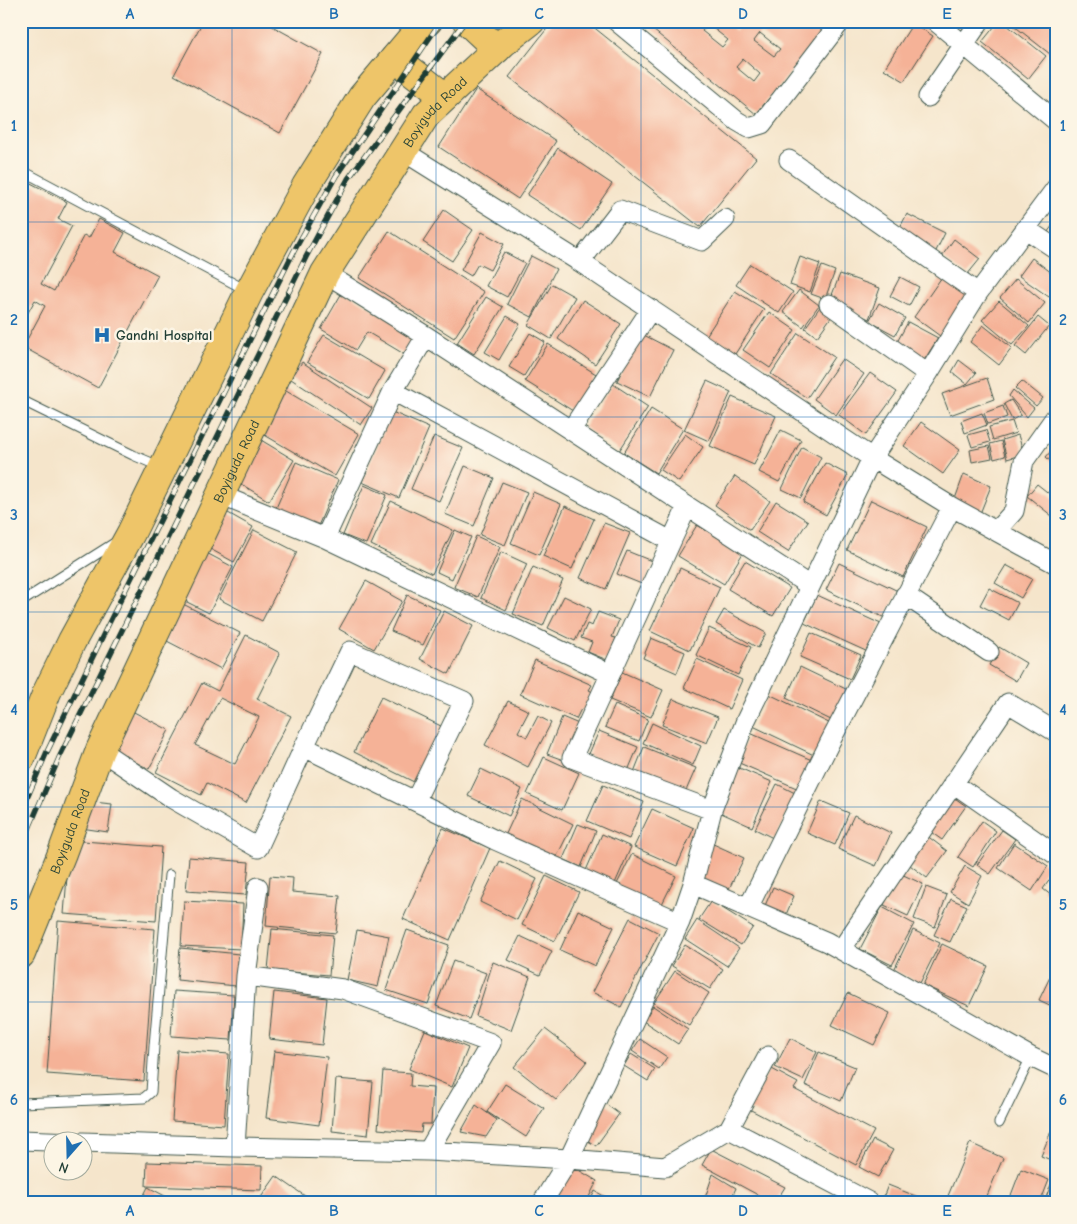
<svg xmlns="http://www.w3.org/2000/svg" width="1077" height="1224" font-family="'Comic Neue',sans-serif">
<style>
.building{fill:#f5b297;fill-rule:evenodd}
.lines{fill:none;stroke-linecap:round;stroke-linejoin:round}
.lane-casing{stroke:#3f564b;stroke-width:11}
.street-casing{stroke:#3f564b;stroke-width:21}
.primary-casing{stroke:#3f564b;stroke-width:30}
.lane{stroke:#fff;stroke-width:9}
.street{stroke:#fff;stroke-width:19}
.primary{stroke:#eec569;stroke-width:28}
.rail-casing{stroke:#1f3d34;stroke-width:5.5}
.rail{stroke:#fcf5e5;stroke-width:4;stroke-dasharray:11;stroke-linecap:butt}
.grid{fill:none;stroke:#1f6fb2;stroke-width:1;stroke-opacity:0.55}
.labels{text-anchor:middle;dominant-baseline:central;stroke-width:5;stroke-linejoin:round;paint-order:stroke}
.street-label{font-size:14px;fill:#1f3d34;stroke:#fcf5e5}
.poi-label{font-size:14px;font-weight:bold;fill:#1f3d34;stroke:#fcf5e5;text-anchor:start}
.neatline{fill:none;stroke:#1f6fb2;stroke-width:2}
.grid-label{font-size:16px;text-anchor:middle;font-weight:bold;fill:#1f6fb2}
</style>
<rect width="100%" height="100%" fill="#fcf5e5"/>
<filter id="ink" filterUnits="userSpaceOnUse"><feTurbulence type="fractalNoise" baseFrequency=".02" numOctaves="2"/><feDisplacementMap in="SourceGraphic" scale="10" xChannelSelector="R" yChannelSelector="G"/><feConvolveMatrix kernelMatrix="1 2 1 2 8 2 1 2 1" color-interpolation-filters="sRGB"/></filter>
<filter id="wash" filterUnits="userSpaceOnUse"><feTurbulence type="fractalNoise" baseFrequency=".0096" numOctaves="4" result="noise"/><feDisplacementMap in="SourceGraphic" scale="20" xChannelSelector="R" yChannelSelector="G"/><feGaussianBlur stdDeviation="1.12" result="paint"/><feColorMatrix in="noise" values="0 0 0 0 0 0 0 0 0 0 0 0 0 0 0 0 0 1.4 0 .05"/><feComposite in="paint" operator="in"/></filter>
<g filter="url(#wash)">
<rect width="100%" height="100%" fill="#f5e5cb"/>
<g id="blocks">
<path class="building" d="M203 21H263L323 54 280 133 174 75Z
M553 21H586L756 158 700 227 509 77Z
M642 21H723L736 31 740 26 735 21H826L830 24 756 114ZM708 24 728 40 722 47 702 31ZM760 33 780 49 774 56 754 41ZM743 59 760 74 754 82 736 67Z
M999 21H1002L1046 56 1028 79 982 42Z
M1008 21H1055L1056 47 1050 54Z
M913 23 933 36 904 81 884 69Z
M476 89 556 141 518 199 439 147Z
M558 148 612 184 581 230 527 195Z
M21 178 67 202 58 219 72 226 41 284 54 291 84 235 89 238 99 219 125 233 115 252 158 275 98 388 23 347 45 306 35 300 21 325Z
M444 210 473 230 452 261 423 242Z
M907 214 945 233 935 253 897 233Z
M1056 221V246L1044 237Z
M389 231 484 292 454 338 359 278Z
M482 232 504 244 490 270 478 264 471 276 461 270Z
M954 239 980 259 967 275 942 256Z
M504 252 525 263 507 297 486 286Z
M531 256 556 269 532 317 507 304Z
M800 257 820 264 810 292 790 285Z
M1032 258 1056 276V288L1049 297 1019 276Z
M750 264 793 292 779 313 736 285Z
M822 266 835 271 825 299 811 294Z
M840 274 880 288 869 319 830 300Z
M944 274 970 293 940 336 914 317Z
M900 277 919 287 909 306 890 296Z
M1016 279 1045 303 1029 323 1000 298Z
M552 284 575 297 551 339 528 325Z
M799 290 819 305 803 327 783 312Z
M343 291 421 338 409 357 367 332 356 350 321 329Z
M735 291 764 309 735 354 706 336Z
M486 297 503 307 474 354 457 343Z
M583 300 621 324 595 364 558 339Z
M999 301 1029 326 1012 345 982 320Z
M879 303 905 318 895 335 869 321Z
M822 304 834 313 817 337 805 328Z
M769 312 795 330 770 368 743 350Z
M507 316 520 324 499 360 485 352Z
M1038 317 1049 326 1026 355 1015 346Z
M908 322 938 338 923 362 897 342Z
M983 325 1012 348 999 365 970 342Z
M530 333 545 342 524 376 509 367Z
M640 333 673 350 650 397 617 381Z
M798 333 834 357 807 398 771 374Z
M324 335 385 371 369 399 307 362Z
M548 344 596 374 573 411 525 381Z
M842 359 864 374 836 415 814 399Z
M959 360 976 373 967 384 952 372Z
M302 362 372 408 361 425 291 379Z
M870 373 897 392 866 435 839 415Z
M987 378 994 399 950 415 942 394Z
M707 381 731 392 709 441 684 430Z
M1022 381 1043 398 1036 406 1015 388Z
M613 384 648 407 619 451 584 427Z
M281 388 359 434 335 476 256 430Z
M1013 390 1034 408 1027 417 1009 396Z
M732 397 776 416 754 465 710 446Z
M1011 400 1021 415 1012 420 1004 404Z
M1003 406 1007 417 988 424 984 413Z
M651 409 683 429 656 473 624 453Z
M392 412 429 428 399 498 362 482Z
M982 413 987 425 965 433 961 421Z
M1012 421 1016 433 993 440 989 427Z
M921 422 960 450 943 474 904 446Z
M781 430 801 440 779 482 759 472Z
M986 430 990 442 972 447 968 435Z
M685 434 703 447 679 482 661 470Z
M1018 435 1024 454 1007 459 1002 440Z
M434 436 463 448 439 501 411 489Z
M256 437 294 460 269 501 231 478Z
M1001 441 1005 456 994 459 990 444Z
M1056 445V466L1046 457Z
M989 446 992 458 972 462 970 450Z
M802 447 821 457 801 498 782 489Z
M296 462 338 480 318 526 276 508Z
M825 463 848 475 826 515 803 502Z
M465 466 494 478 474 526 445 514Z
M964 474 991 486 979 516 955 499Z
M735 476 770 501 750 530 715 505Z
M502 482 527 492 505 545 480 535Z
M1037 484 1056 499V512L1052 516 1027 496Z
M364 485 387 495 366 544 343 535Z
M533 492 561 504 539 555 511 543Z
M871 500 927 527 903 577 847 550Z
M391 501 453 530 432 574 371 545Z
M776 501 808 521 788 552 757 532Z
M565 506 594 519 572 569 543 556Z
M221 509 253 527 234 562 201 544Z
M604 523 630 533 606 589 580 578Z
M697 525 743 553 724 584 678 556Z
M254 530 297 552 262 621 219 599Z
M455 530 471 537 452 579 437 572Z
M476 536 500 547 478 597 454 587Z
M199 549 233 567 209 613 175 596Z
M627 551 654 562 644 585 617 574Z
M501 552 527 564 506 610 481 598Z
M745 561 790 588 773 616 728 589Z
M839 563 898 591 885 618 826 590Z
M1006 565 1032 579 1021 598 995 583Z
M533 567 563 580 543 626 513 614Z
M680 568 720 587 690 650 650 631Z
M366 581 402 601 374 649 339 629Z
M989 588 1018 603 1009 620 980 605Z
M407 595 440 610 423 645 391 631Z
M817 595 881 624 868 652 804 623Z
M564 596 591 609 575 641 548 628Z
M183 604 240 633 221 669 165 640Z
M724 610 766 633 758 648 716 624Z
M444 611 473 626 449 674 420 659Z
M598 612 619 620 612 637 616 638 607 660 588 652 592 642 581 638 587 624 592 626Z
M709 628 751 647 738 675 696 655Z
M811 633 861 655 850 679 800 657Z
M246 635 280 653 257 699 291 716 246 803 207 783 201 795 156 772 202 683 218 691ZM220 698 259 717 235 764 195 745Z
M651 638 685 652 677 673 643 658Z
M999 647 1026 663 1016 681 989 665Z
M697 659 742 680 729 709 684 688Z
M535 660 592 685 589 690 596 694 588 713 581 709 576 719 520 694Z
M800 667 850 691 835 722 786 698Z
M622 672 663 690 651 717 610 700Z
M769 694 833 725 818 757 753 726Z
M381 697 443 727 416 783 354 752Z
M673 699 718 717 707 743 662 725Z
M508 701 529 711 518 732 527 737 538 716 551 723 528 767 485 745Z
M615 705 648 719 639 741 605 727Z
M126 708 169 730 149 769 106 747Z
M562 717 581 725 566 761 547 754Z
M652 723 701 746 693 765 643 743Z
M599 731 638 747 627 773 588 756Z
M750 733 814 761 801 790 737 762Z
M644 747 696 768 685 793 634 772Z
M544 757 579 773 562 810 527 794Z
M737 767 772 782 752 827 717 811Z
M481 769 522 789 509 816 468 796Z
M777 784 797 794 775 839 755 829Z
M603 785 644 802 629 839 587 821Z
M952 796 966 806 942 840 928 830Z
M522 799 573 824 555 860 505 836Z
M84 801 112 804 108 832 81 828Z
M821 801 849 813 835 845 807 833Z
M652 809 694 828 677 866 634 847Z
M854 815 891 833 876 866 838 849Z
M982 821 996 831 973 867 958 857Z
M578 824 596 831 581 867 563 859Z
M443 828 490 848 450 940 403 919Z
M1002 830 1015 839 990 874 977 865Z
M602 834 631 847 613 888 584 875Z
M926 835 947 851 927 878 906 862Z
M70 840 161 847 156 921 64 914Z
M711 843 744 858 728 891 696 877Z
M1014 843 1048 866 1032 891 998 868Z
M632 854 676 876 660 908 616 886Z
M189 857 249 862 246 895 186 891Z
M500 861 537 879 517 920 480 902Z
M965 866 982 876 968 903 950 892Z
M1056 871V899L1043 889Z
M899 873 923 884 908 916 884 905Z
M270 876 293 878 292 892 340 896 336 933 266 926Z
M546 876 579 892 555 941 522 925Z
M773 887 794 896 785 917 764 908Z
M926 887 947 895 935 927 914 919Z
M951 899 967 906 950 942 934 935Z
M184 901 243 904 241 949 181 946Z
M711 901 753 927 741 945 699 919Z
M882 907 914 924 892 965 860 949Z
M578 910 614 927 595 966 560 950Z
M630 918 659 933 621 1007 592 992Z
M697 920 739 948 727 966 685 939Z
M58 921 155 929 144 1081 47 1074Z
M272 929 333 935 329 975 268 970Z
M357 930 389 936 378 987 347 980Z
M407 930 449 945 428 1004 386 990Z
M913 930 940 943 920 983 894 970Z
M520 936 552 951 540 975 508 960Z
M942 944 988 966 969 1006 923 985Z
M685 945 723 969 710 989 672 966Z
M180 948 239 954 236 986 177 980Z
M453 961 486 973 469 1019 436 1006Z
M493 962 530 977 511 1030 476 1016Z
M675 971 709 993 689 1025 654 1003Z
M1050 977 1056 980V1008L1039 1000Z
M174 991 234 995 231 1040 171 1036Z
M274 992 327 998 322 1045 269 1039Z
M848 993 890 1013 874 1045 832 1025Z
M653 1006 688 1029 678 1044 643 1021Z
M545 1029 587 1061 556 1100 514 1067Z
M425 1030 468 1048 452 1087 409 1069Z
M790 1038 817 1052 803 1080 775 1067Z
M640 1039 667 1057 659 1069 632 1051Z
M177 1050 229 1054 224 1125 172 1121Z
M274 1051 327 1057 319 1125 266 1118Z
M819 1052 855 1067 841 1101 805 1085Z
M631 1054 655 1069 648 1081 624 1066Z
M770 1068 798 1083 794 1089 874 1131 856 1165 749 1109Z
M383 1071 411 1073 410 1086 433 1088 431 1124H422L421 1133 378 1129Z
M336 1079 373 1082 368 1135 332 1131Z
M505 1084 544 1108 526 1137 487 1112Z
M603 1102 619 1114 596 1146 584 1138Z
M476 1105 497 1120 486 1137 461 1132Z
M1052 1129 1056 1130V1162L1041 1156Z
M873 1140 893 1150 878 1177 859 1167Z
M970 1143 1003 1158 984 1203H945Z
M711 1149 785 1187 775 1203H773L702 1165Z
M147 1162 262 1166 261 1190 146 1186Z
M570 1165 597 1181 586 1203H547Z
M1021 1169 1049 1180 1040 1203H1008Z
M713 1174 736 1188 729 1203H714L705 1198Z
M276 1176 315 1203H257Z
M1051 1184 1056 1186V1203H1044Z
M888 1185 923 1199 922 1203H881Z
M148 1187 178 1203H140Z
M595 1191 616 1203H589Z"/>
</g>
</g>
<g filter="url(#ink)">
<use href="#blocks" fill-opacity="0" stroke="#3f564b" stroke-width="1"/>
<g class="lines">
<g class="lane-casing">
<path id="lane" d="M21 170 246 290
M21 400 133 455 161 467
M21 602 116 542
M21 1103 144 1098 151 1092 154 1046 169 875
M999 1123 1031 1057"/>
</g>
<g class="street-casing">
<path id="street" d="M616 21 737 121 749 128 762 124 841 21
M935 21 1056 121
M928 97 980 21
M403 151 580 262 872 458 952 507 1056 564
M789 160 978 293
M1026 229 1056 249
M580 262 620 210 702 241 725 219
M325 273 426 336 810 586
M829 304 928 374
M393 391 671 541
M571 430 651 309
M220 495 325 538 610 674
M687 507 572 758 712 810
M996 531 1014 511 1024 461 1056 416
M325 538 393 391 426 336
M905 595 989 652
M304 747 495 840 680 922
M100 750 171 798 258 848 304 747 350 651 464 701 415 801
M953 783 1056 855
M693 884 827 942 1031 1057 1056 1069
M748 908 830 742 952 507
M841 950 1008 703 1056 732
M246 976 343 989 491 1043 428 1151
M729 1129 768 1056
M21 1140 74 1142
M82 1142 235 1147 428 1151 569 1159 665 1167 729 1129 869 1202
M235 1147 246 976 258 887
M542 1203 569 1159 680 922 693 884 712 810 746 720 872 458 928 374 978 293 1056 188"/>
</g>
<g class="primary-casing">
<g id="primary">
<path d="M467 21 497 49"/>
<path d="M395 58 445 97"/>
<path d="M21 758 47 692 72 641 131 533 249 292 306 186 362 97 421 27 428 21"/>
<path id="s1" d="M21 954 62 853 100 750 325 273 426 115 503 43 531 21"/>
</g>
</g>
<use href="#lane" class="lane"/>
<use href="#street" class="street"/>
<use href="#primary" class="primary"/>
<g class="rail-casing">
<path id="rail" d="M21 812 46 754 107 627 294 251 336 176 441 21
M21 847 59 758 306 257 348 179 465 21"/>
</g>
<use href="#rail" class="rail"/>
</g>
</g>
<path class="grid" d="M232 21V1203M436 21V1203M641 21V1203M845 21V1203M21 222H1056M21 417H1056M21 612H1056M21 807H1056M21 1002H1056"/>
<defs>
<g id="hospital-bare" transform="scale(1.35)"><path d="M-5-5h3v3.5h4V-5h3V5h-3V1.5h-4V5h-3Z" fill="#1f6fb2" stroke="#fcf5e5" stroke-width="2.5" paint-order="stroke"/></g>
</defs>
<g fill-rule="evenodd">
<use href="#hospital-bare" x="102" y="335"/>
</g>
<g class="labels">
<g class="street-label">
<text stroke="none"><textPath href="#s1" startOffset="942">Boyiguda Road</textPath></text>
<text stroke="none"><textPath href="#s1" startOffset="538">Boyiguda Road</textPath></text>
<text stroke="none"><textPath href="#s1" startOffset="132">Boyiguda Road</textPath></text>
</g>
<g class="poi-label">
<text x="116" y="335">Gandhi Hospital</text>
</g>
</g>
<rect width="1077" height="1224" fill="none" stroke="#fcf5e5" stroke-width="55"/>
<g transform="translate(68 1156) rotate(200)"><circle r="24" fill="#fcf5e5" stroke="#a4ab9e"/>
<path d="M0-4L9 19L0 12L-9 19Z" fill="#1f6fb2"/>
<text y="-8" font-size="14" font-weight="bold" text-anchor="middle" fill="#1f3d34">N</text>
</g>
<rect x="28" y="28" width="1022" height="1168" class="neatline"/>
<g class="grid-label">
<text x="130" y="19">A</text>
<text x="334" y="19">B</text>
<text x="539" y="19">C</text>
<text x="743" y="19">D</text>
<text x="947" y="19">E</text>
<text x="14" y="131">1</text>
<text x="1063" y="131">1</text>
<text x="14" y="325">2</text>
<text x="1063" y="325">2</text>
<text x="14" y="520">3</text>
<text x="1063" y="520">3</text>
<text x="14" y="715">4</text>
<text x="1063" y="715">4</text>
<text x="14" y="910">5</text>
<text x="1063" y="910">5</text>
<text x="14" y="1105">6</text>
<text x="1063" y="1105">6</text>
<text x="130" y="1216">A</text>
<text x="334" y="1216">B</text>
<text x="539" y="1216">C</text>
<text x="743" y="1216">D</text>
<text x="947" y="1216">E</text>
</g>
</svg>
